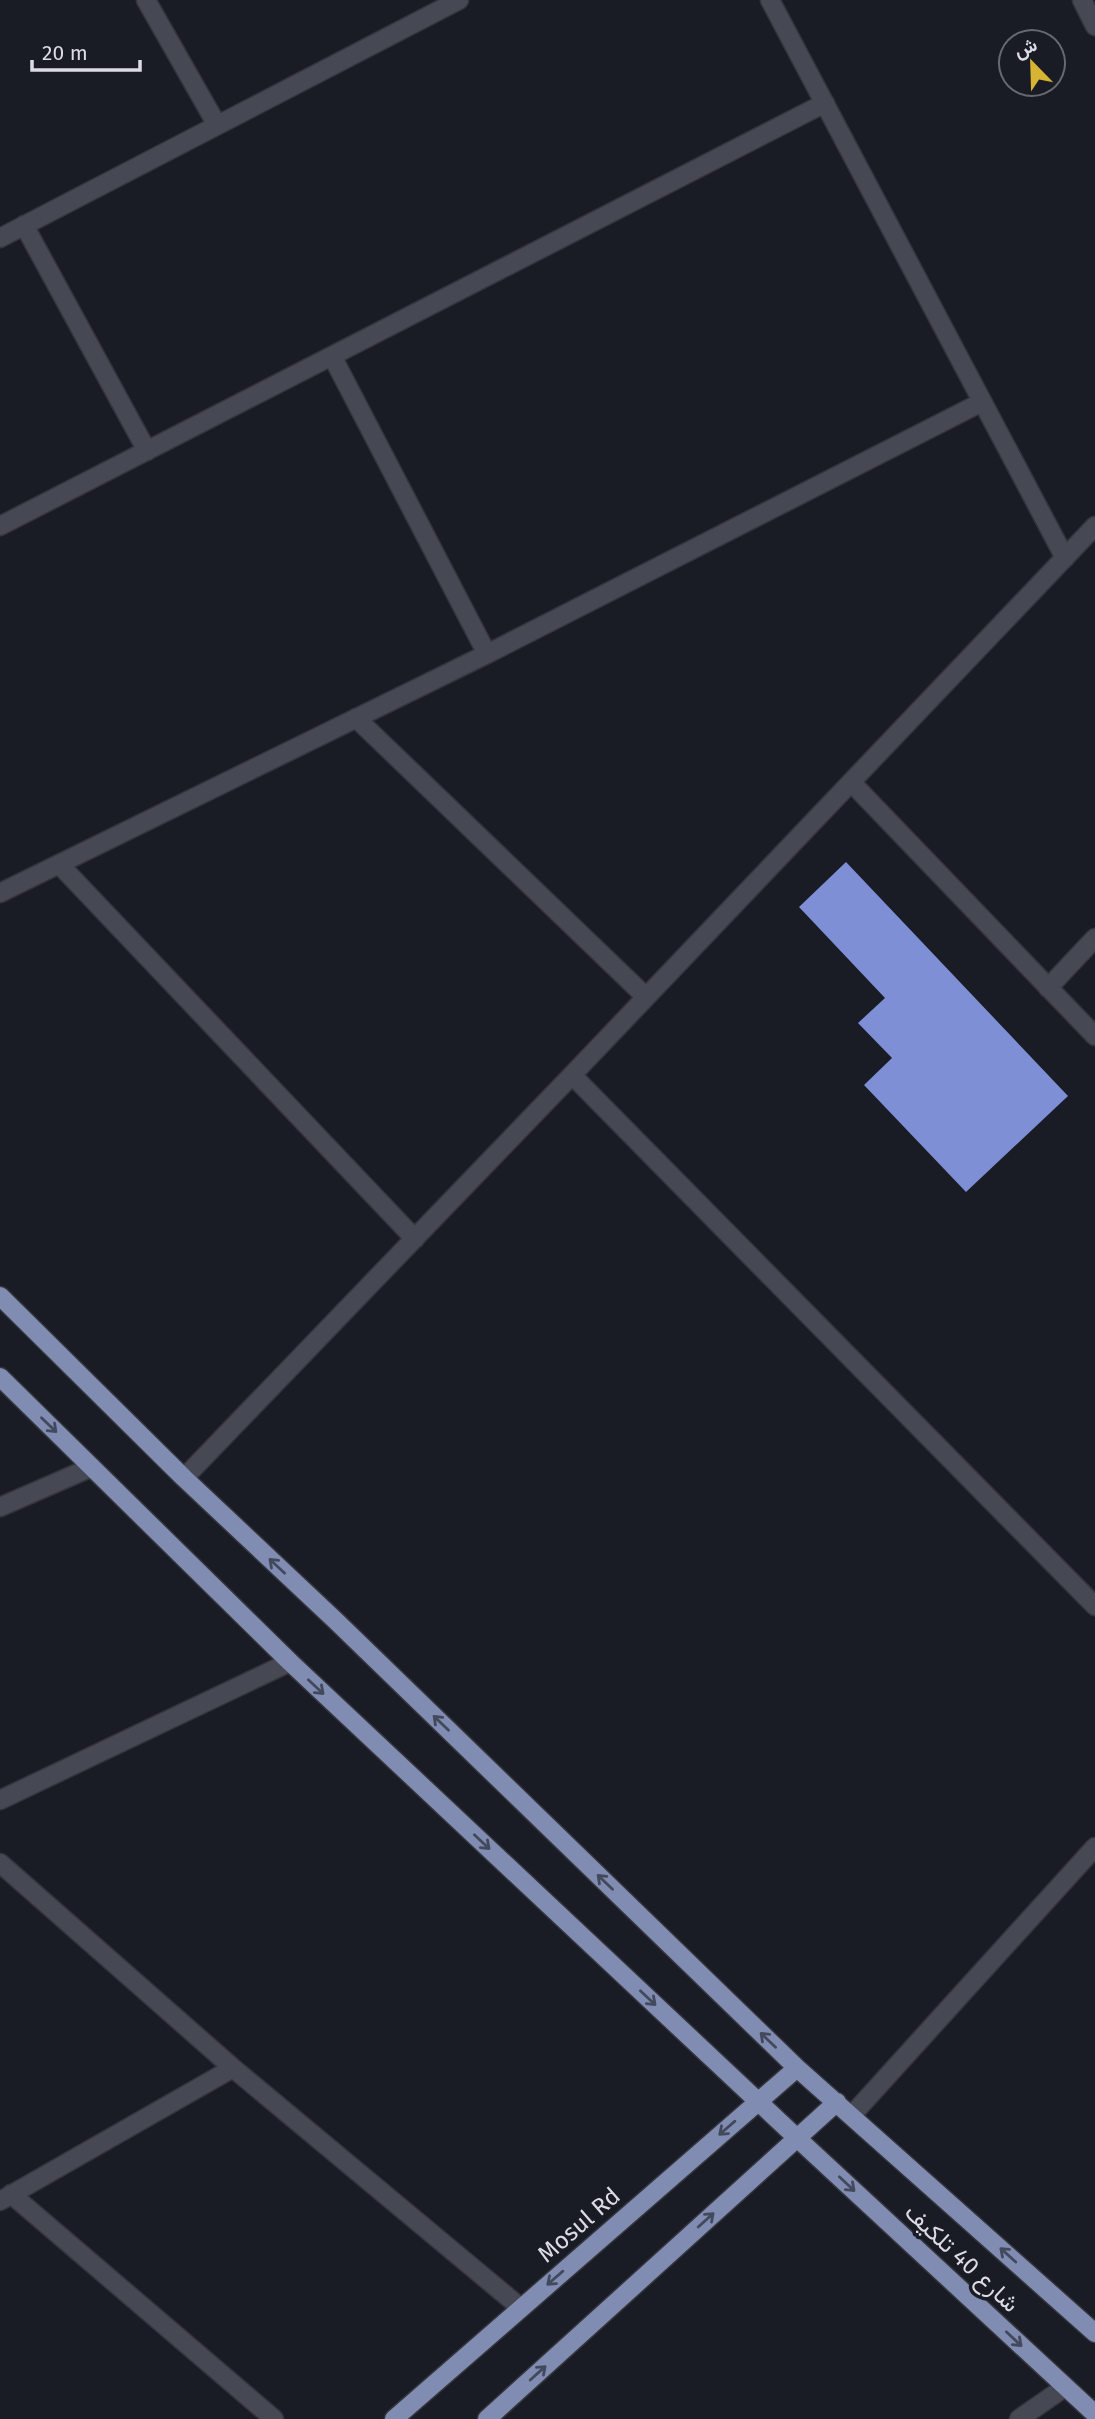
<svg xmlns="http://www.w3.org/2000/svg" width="1095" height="2419" font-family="'Fira Sans',Vazirmatn,sans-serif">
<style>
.building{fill:#7e8fd5}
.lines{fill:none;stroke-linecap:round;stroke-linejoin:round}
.minor-casing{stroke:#34353c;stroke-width:21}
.major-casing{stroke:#34353c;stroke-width:21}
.minor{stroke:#464953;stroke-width:18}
.major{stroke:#818cb2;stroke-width:18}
.oneway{stroke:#43495d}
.labels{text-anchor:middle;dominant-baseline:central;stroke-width:7;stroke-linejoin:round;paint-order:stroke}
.street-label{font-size:24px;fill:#dcdde4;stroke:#191c24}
</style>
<rect width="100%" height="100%" fill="#191c24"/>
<path class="building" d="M846 862 1068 1096 966 1192 864 1085 892 1058 858 1023 885 998 799 907Z"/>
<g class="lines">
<g class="minor-casing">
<path id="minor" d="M146 0 217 125
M770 0 1065 558
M1082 0 1095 26
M24 225 147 451
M0 238 459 0
M332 356 487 654
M0 526 825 103
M356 718 646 997
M851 782 1095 1036
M59 864 415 1239
M0 893 487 654 982 402
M1048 988 1095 938
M572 1075 1095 1606
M184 1478 572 1075 1095 526
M0 1507 92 1467
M0 1800 290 1662
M0 1863 233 2068 521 2308
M852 2115 1095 1847
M11 2194 274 2419
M0 2201 233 2068
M1019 2419 1065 2387"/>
</g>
<g class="major-casing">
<path id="major" d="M0 1296 184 1478 336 1621 797 2068 1095 2333
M0 1377 290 1662 797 2138 1095 2414
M394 2419 797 2068
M487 2419 837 2102"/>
</g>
<use href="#minor" class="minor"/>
<use href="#major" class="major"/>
</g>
<defs><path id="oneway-shaft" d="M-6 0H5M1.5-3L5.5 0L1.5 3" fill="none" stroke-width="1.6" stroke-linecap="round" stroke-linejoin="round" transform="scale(1.75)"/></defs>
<g class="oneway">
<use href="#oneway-shaft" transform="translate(49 1425) rotate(44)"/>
<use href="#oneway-shaft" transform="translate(277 1566) rotate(-137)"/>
<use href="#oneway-shaft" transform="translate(316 1687) rotate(43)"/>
<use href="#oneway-shaft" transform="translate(441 1723) rotate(-136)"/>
<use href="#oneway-shaft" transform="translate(482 1842) rotate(43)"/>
<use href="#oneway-shaft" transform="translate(605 1882) rotate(-136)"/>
<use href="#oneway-shaft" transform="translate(648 1998) rotate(43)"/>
<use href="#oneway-shaft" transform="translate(768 2040) rotate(-136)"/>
<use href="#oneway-shaft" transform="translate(727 2128) rotate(139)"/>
<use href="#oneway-shaft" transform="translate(847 2184) rotate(43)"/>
<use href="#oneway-shaft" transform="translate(706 2220) rotate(-42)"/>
<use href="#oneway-shaft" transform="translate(1008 2255) rotate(-138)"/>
<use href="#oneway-shaft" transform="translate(555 2278) rotate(139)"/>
<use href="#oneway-shaft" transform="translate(1014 2339) rotate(43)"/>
<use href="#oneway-shaft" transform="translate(538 2373) rotate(-42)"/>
</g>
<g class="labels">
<g class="street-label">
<text transform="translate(579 2225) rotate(-41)">Mosul Rd</text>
<text transform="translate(962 2258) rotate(43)">شارع 40 تلكيف</text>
</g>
</g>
<g transform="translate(1032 63) rotate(337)"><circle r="33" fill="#191c24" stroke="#676971" stroke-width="2"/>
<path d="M0-5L12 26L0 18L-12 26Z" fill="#d7b434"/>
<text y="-10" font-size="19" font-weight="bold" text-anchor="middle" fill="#dcdde4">ش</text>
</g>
<path d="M32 60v10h108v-10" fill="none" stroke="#dcdde4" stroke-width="3.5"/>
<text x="42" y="60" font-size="21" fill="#dcdde4" stroke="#191c24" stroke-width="5" paint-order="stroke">20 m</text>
</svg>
